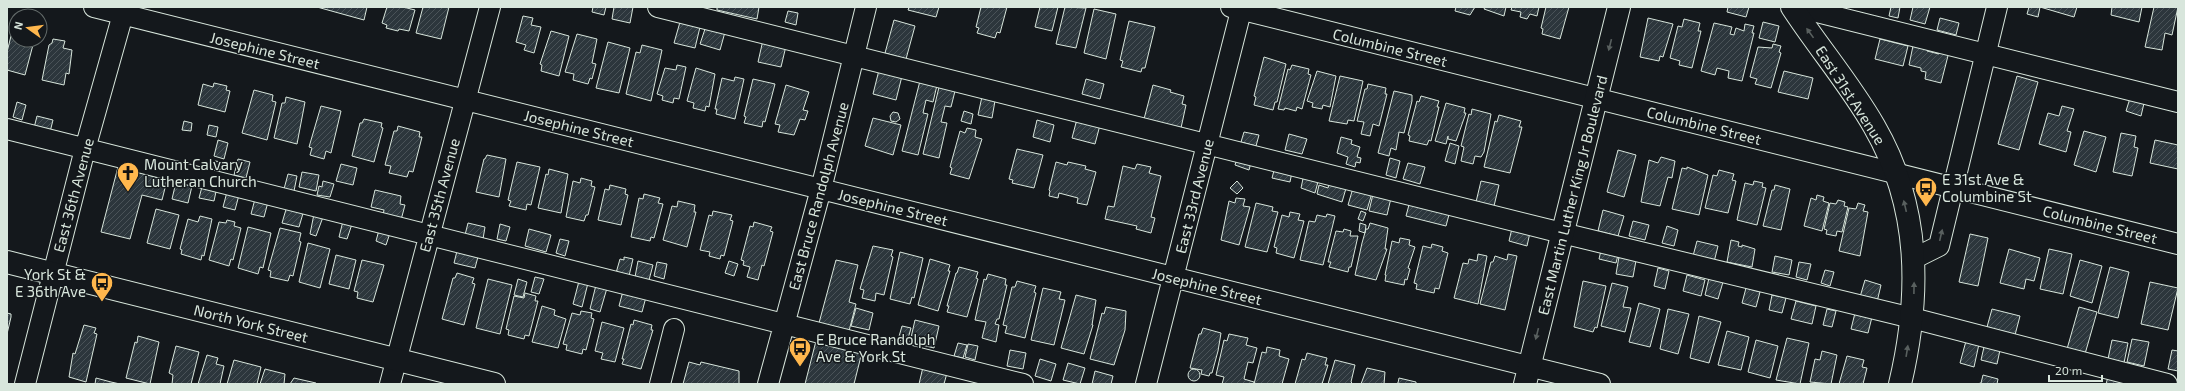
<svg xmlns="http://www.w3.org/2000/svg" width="2185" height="391" font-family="'Exo 2',sans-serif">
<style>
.building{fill:url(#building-hatch);stroke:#d8e6dc}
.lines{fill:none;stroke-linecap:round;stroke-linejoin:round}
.minor-casing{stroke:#d8e6dc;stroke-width:22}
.major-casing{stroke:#d8e6dc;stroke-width:24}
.minor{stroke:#14181c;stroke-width:20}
.major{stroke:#14181c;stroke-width:22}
.oneway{fill:#59605f}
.labels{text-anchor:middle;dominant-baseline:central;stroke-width:3;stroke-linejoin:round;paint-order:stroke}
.street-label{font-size:15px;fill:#d8e6dc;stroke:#14181c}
.poi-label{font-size:15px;fill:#d8e6dc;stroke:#14181c;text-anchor:start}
</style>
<defs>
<pattern id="building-hatch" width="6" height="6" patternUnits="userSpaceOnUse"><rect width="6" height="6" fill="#2c363c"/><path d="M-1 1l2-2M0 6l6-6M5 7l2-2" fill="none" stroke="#4a5358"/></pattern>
</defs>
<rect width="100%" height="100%" fill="#14181c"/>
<path class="building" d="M317 7H367L364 20Z
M387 7H403L415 10 409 31 399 29 398 31 386 28 387 25 382 23Z
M423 7H449L441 39 416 33Z
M593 7H606L604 15 592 12Z
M614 7H633L630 23 612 19Z
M717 7H759L757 19 717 10Z
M909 7H939L936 17 908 10Z
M981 7H1007L1000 33 997 32 995 38 977 33 979 28 976 27Z
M1040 7H1058L1052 31 1035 27Z
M1065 7 1086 8 1076 48 1056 44Z
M1456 7H1475L1470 15 1455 11Z
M1485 7H1506L1504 16 1484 9Z
M1512 7H1539L1537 16 1530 14 1527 19 1520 17 1521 12 1511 10Z
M1546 7H1569L1560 39 1542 34 1543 29 1541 28Z
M1728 7H1749L1746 17 1727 12Z
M1891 7H1900L1898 18 1889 16Z
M1913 7H1930L1925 24 1910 20Z
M2029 7H2077L2074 17 2040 7 2038 17 2027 14Z
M2112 7H2142L2139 22 2111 15Z
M2154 7H2178L2172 35 2165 33 2162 50 2145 47Z
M1094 9 1116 14 1106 59 1084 53Z
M788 11 798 13 796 25 785 22Z
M523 16 533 18 531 25 541 27 534 53 524 50 526 45 516 42Z
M1648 18 1673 24 1663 57 1660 56 1659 61 1640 57Z
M1940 18 1959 23 1956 35 1937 30Z
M1684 19 1700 23 1698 31H1701L1692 68 1679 65 1680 61 1670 58 1678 26 1682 27Z
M894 20 915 26 906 59 885 53Z
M1129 21 1155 27 1145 68H1142L1141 72 1121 67 1123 61 1120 60Z
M680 22 700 27 695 48 674 43Z
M1763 22 1779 26 1775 42 1759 38Z
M1714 23 1732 27 1730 34 1734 35 1736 28 1744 31 1745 24 1754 26 1752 33H1754L1742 81 1728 78 1729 71 1717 68 1715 75 1701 71Z
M706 26 725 32 720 50 700 44Z
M15 29 16 40 34 41 25 75 7 70V52L11 36H14Z
M551 31 569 36 559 76 541 71 542 65 540 64Z
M577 34 597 39 592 63 596 64 592 79 590 78 588 84 573 80 574 74 565 72Z
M53 39 65 41 63 48 72 50 69 74 66 73 64 85 42 80 49 45 52 43Z
M1880 39 1908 46 1903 66 1875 59Z
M763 40 786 46 781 67 758 62Z
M1914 41 1928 45 1927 51 1939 54 1940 45 1950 48 1941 83 1925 79 1926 72 1921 71V68L1909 65Z
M608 42 630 48 619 93 596 88Z
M1773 44 1781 46 1779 52 1781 53 1771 88 1755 84 1757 79 1750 77 1758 47 1772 48Z
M642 45 662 50 651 101 626 94 636 52 640 53Z
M1264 57 1286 64 1277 102H1275L1273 110 1254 105 1256 97 1254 96Z
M677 65 686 67 679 99 674 98 673 103 662 100 663 96 657 94 665 68 676 70Z
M1292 65 1309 69 1308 74 1311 75 1302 109 1297 107 1296 111 1285 108 1284 110 1278 109 1288 69 1290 70Z
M880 66 903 72 896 100 873 94Z
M696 68 715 74 709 107 706 106 705 111 693 108 694 103 687 101Z
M1317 71 1336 76 1330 107 1323 105 1322 109 1312 107 1313 103 1307 101Z
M1784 71 1813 78 1808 99 1778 92Z
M1340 76 1363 81 1354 121 1348 120 1347 124 1329 121Z
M2017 76 2038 82 2019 150 1998 144Z
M735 77 744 79 735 119 716 114 717 109H715L722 78 734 81Z
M921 77 938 81 933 102 926 100 923 113 928 114 918 155 902 151Z
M753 79 775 84 765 122 763 121 762 127 744 123 746 117 744 116Z
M1086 79 1104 84 1100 99 1082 94Z
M214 83 227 86 226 90 230 91 225 112 198 105 203 84 213 87Z
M940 83 956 87 951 107 945 106 941 122 947 123 939 158 923 154Z
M1368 84 1386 88 1385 94H1387L1379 126 1373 124 1370 136 1361 134 1364 122 1357 121 1365 89H1367Z
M786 85 809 92 803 110 808 111 805 120 800 119 794 135 778 132 780 125 775 124Z
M1153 85 1171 90 1170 92 1184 96 1182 104 1186 105 1181 128 1144 119Z
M254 90 273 95 272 101 276 102 267 140 242 133Z
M1394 91 1412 95V101L1404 133 1399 132 1396 150 1391 148 1389 156 1378 153Z
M983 92 996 95 992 118 978 115Z
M2131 95 2145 99 2141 116 2126 111Z
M1421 96 1439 101 1437 107H1439L1431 141 1429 140 1427 145 1409 141 1410 136 1408 135 1417 101 1419 102Z
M286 97 305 102 297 144 274 138 282 103H285Z
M17 102 26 105 22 120 13 117Z
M1446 103 1465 108 1464 113H1466L1456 141 1448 139V136L1446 144 1435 141Z
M321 106 341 111 331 153 326 151 324 159 310 155 312 148 309 147Z
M2062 106 2074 109 2067 131 2071 132 2066 152 2039 144 2048 113 2059 116Z
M1472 109 1491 114 1484 152 1481 157 1475 156 1473 164 1461 161 1464 147 1461 146 1469 114 1471 115Z
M964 111 973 114 971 124 961 121Z
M893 112 898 113 900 119 896 122 891 121 890 116Z
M1499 115 1521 121 1519 127H1522L1510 173 1484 167 1495 121 1497 122Z
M37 116 53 120 50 132 34 128Z
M873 118 901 125 893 155 865 146Z
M364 119 382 123 381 127 383 128 374 162 352 156 360 123H362Z
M1077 119 1100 125 1095 144 1072 138Z
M1037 120 1054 125 1050 142 1033 137Z
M184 121 192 123 191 131 182 130Z
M209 125 218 127 216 137 207 135Z
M398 126 420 132 419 137H422L413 172 409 171 407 177 389 173 391 166 385 165 394 131H397Z
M967 128 976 130 975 137 982 139 969 179 950 174 952 168 950 167 960 131 965 133Z
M2084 131 2106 137 2096 172 2074 165Z
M1244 132 1259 135 1256 146 1241 142Z
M2121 133 2136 136 2134 147 2138 148 2132 176 2113 172Z
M1289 134 1307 139 1302 154 1285 150Z
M1341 137 1352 140 1351 144 1360 147 1357 157 1361 158 1360 163 1356 162 1355 167 1346 164 1348 157 1337 153Z
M218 140 228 143 224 159 214 156Z
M2155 140 2178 145V169L2150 163Z
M1450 143 1459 146 1455 164 1445 161Z
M1017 149 1043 155 1034 188 1012 183 1013 180 1009 179Z
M1618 150 1636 155 1624 197 1607 192Z
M487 155 506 159 499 197 476 192 484 159H485Z
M1238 155 1252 159 1249 170 1235 165Z
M1661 157 1675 161 1672 178 1668 177 1660 206 1641 202 1649 160 1658 163Z
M1390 158 1400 161 1396 178 1386 175Z
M238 159 250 162 246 178 234 175Z
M215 161 222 162 220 170 214 168Z
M517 162 540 167 531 205 527 204 526 210 509 206 511 201 508 200Z
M1056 162 1067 165 1068 162 1086 166 1085 169 1096 172 1087 205 1077 203 1078 198 1059 193 1058 198 1049 196 1050 191 1049 190Z
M1276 163 1293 167 1290 182 1272 178Z
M1408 163 1425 167 1420 184 1403 179Z
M341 164 357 168 353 185 336 181Z
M1137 164 1151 167 1149 173 1161 176 1151 217 1155 218 1151 233 1136 229 1137 226 1105 219 1108 206 1114 207 1123 166 1135 169Z
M118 167 167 180 162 200 142 195 130 239 101 232Z
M1687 167 1708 175 1699 215 1672 209 1682 168 1687 169Z
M549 169 568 174 561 213 538 208 546 174 548 175Z
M1719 170 1734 174 1732 180 1736 181 1728 213 1705 208 1713 175 1717 176Z
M302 172 319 175 316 191 299 187Z
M288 174 297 176 294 191 284 189Z
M1304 174 1319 178 1315 193 1301 188Z
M581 178 592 181 591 186 595 187 588 215H586L584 221 566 217 573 181 580 183Z
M1330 180 1347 185 1342 202 1317 194 1319 185 1328 188Z
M323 181 334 184 330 197 317 195 319 186 322 187Z
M1237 181 1243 188 1237 194 1230 188Z
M1481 181 1499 185 1494 206 1476 202Z
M1754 181 1763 183 1762 187 1766 188 1757 225 1737 220 1745 183 1753 185Z
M176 182 192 186 188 203 172 199Z
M203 183 217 187 214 201 199 198Z
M610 185 626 189 625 194 628 195 621 225 598 220 605 189 609 190Z
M1775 185 1790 189 1781 230 1763 226 1772 190H1774Z
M1353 188 1372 193 1367 210 1348 205Z
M375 190 401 196 400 204 405 205 401 220 383 215 384 210 371 207Z
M227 192 239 195 235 210 223 207Z
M644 194 660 198 658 203 663 204 654 238 651 237 650 241 631 237 639 198 643 199Z
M1373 194 1391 198 1387 215 1369 211Z
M1817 195 1824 197 1823 201 1829 203 1822 231 1804 226 1811 198 1816 200Z
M1236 198 1245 199 1243 206 1250 207 1239 245 1221 240 1229 201 1235 203Z
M255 199 268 202 264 217 251 214Z
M1838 200 1845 202 1844 206 1848 207 1842 232 1837 231 1836 236 1826 234 1827 230 1824 229 1830 203 1836 204Z
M678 201 695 205 694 212H696L687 247 663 240 672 206 677 207Z
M1410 201 1451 207 1446 226 1406 216Z
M1256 203 1273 207 1272 211 1278 212 1267 252 1245 247Z
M1858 203 1865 205 1863 211 1868 212 1860 256 1839 251 1849 208 1856 209Z
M287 206 304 210 299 227 282 223Z
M156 209 179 215 170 249 147 243Z
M1603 210 1624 216 1618 236 1598 231Z
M713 211 732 215 730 220 733 221 724 256 721 255 720 259 709 256 710 252 700 250 709 215 712 216Z
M1361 211 1366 213 1363 221 1358 219Z
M1290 212 1300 214 1298 220 1304 221 1294 258 1276 253 1277 248 1274 247 1282 215 1289 217Z
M314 214 323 217 316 236 310 234Z
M1327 214 1335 216 1323 265 1300 260 1309 221 1315 222 1317 215 1326 217Z
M200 216 212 219 204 256 202 255 201 260 181 254 182 250 180 249 188 219 198 222Z
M227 220 235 222 234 226 241 228 233 260 231 259 229 266 209 260 219 222 226 223Z
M343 221 352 224 347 239 339 237Z
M1633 221 1649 225 1645 240 1629 236Z
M754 222 772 227 770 231 773 232 764 266 762 265 758 280 747 277 750 267 743 265 744 261 741 260 750 226 753 227Z
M468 223 485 227 483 239 465 235Z
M1360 223 1366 225 1365 233 1359 231Z
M1370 223 1388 228 1385 249H1387L1376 280 1355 275 1362 243 1366 229H1368Z
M500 224 510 227 506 241 497 239Z
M1513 224 1531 228 1527 246 1509 241Z
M1667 226 1678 230 1674 246 1662 243Z
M248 227 271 233 263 268 260 267 258 274 238 268Z
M280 228 301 233 299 241 301 242 293 276 290 275 288 281 270 277 271 271 268 270Z
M529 229 551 235 546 252 525 246Z
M1344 229 1351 231 1350 236H1358L1351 267H1349L1348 272 1329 267 1331 262H1328L1336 231 1343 232Z
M379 230 390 233 386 245 376 241Z
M1970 234 1988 238 1978 286 1959 282Z
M1400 238 1410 240 1409 245 1415 247 1408 268 1410 269 1407 280 1405 279 1404 285 1385 281 1386 275H1385L1392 241 1399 243Z
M560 239 569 241 565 256 556 253Z
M1731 240 1739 242 1738 246 1742 247V245L1755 249 1752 267 1727 262Z
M1697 241 1718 246 1714 262 1693 256Z
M308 243 330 249 320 288 299 282Z
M1432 244 1443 247 1442 251 1448 253 1439 289 1435 288 1434 293 1416 289 1417 284 1414 283 1423 246 1431 248Z
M873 246 893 250 891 256 893 257 884 295 876 293 875 301 862 298 864 290 860 289Z
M1602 246 1619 251 1616 263 1599 259Z
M458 247 479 253 475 268 454 263Z
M2009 249 2040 258 2034 281 2026 279 2024 289 2000 283Z
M2049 249 2072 254 2063 294 2040 289Z
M1620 251 1637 255 1633 277 1616 274Z
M900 252 923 258 914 298 912 297 910 304 890 299Z
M1478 254 1487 256 1478 304 1454 298 1463 263 1468 264 1469 259 1477 261Z
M1508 254 1517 256 1505 310 1480 304 1491 262H1493L1495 256 1507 260Z
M336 255 356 260 349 289 329 284Z
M1775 256 1792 260 1789 275 1772 272Z
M624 257 633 259 629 276 616 273 620 259 624 260Z
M930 259 950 265 948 271H950L938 311 918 305Z
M362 260 384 265 373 302 357 298 358 292 354 291Z
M836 260 858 265 849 302 856 304 849 331 819 323Z
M2080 260 2102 266 2092 303 2070 296Z
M638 261 653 265 649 280 635 277Z
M729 261 738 264 734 276 725 273Z
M657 262 667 264 664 279 654 276Z
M1799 262 1811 264 1807 280 1796 277Z
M959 267 978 272 976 278 978 279 967 317 947 312 949 306H947L956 273H957Z
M2110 267 2129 272 2118 318 2098 313Z
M1658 268 1669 271 1665 289 1654 286Z
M1825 270 1834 272 1830 286 1821 283Z
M457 273 474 278 472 283 475 284 464 325 442 319 453 278H455Z
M988 274 1006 279 1005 285H1007L999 319H997L995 324 999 325 996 342 982 338 986 322 975 320 984 279 986 280Z
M1687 275 1705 280 1701 296 1683 291Z
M535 277 544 279 539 294 531 292Z
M1709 278 1723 282 1718 299 1705 295Z
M488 279 512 285 500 334 476 328Z
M518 279 527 282 523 297 514 295Z
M1865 280 1881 285 1877 302 1860 297Z
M579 281 588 283 582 307 573 304Z
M1017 281 1036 286 1034 292 1036 293 1025 338 1005 333 1007 326 1003 325 1012 287H1015Z
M1583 281 1606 286 1597 328 1595 327 1593 332 1574 327Z
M2150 282 2178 288 2168 330 2141 324Z
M1612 283 1628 287 1623 307 1631 308 1625 332 1601 326Z
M596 285 607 288 600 312 590 309Z
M1043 288 1061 292 1059 299 1065 300 1054 345 1031 340Z
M1746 288 1760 292 1756 307 1742 303Z
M623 291 646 297 642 312 619 306Z
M525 293 536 296 535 301H538L529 336 525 335 524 339 508 335 509 330 506 329 514 296 524 298Z
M1076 295 1096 300 1092 325H1093L1084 354 1061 348Z
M1772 295 1786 298 1782 313 1769 310Z
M1796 301 1816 306 1812 324 1791 319Z
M1639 303 1660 309 1650 347 1629 342Z
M542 306 555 310 554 315 566 319 558 348 532 342Z
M1106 307 1126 311 1125 330 1114 365 1090 359 1102 313 1104 314Z
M2079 307 2097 312 2085 354 2067 349Z
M856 308 873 313 869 330 851 326Z
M1668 309 1689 314 1678 354 1660 349Z
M1827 309 1836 311 1832 327 1823 325Z
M1992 309 2020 316 2015 335 1987 327Z
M581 311 592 313 591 318 594 319 586 350 583 349 582 354 566 350 567 345 563 344 572 313 580 315Z
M7 313 11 314V317L7 334Z
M1855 313 1872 317 1868 333 1851 329Z
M1699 316 1721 322 1709 363 1690 358Z
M634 320 652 325 651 330H653L641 369 622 364 624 359H622L631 324 633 325Z
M915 320 939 326 934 348 910 342Z
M602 322 624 328 615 362 601 359 603 353 595 351Z
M84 325 96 328 94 333 97 334 86 382 69 377 73 353 75 354Z
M902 326 911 328 907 342 898 340Z
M1203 328 1221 333 1218 351 1212 373H1210L1209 376 1201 374 1202 370 1190 368 1199 334H1201Z
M1727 331 1749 337 1741 370 1718 365Z
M1229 334 1248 338 1246 345 1257 348 1253 363 1248 362 1244 379 1254 382V384H1222L1224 377 1216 375 1224 340 1227 341Z
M138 336 159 342 150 384 126 378 135 342 137 343Z
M817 337 863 348 854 384H805Z
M1787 338 1809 343 1800 384 1776 380Z
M2132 339 2149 342 2144 366 2127 362Z
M1756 340 1778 346 1770 378 1748 372Z
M2112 340 2128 343 2124 363 2108 359Z
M1966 341 1979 344 1974 367 1960 363Z
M958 343 967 345 963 358 954 356Z
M968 344 978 346 975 360 965 357Z
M176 346 199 352 191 384H172L173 375 169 373Z
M1267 347 1280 350 1279 356 1289 359 1282 384H1254L1262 352 1266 353Z
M1984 347 2000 350 1997 364 1981 360Z
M1010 350 1026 353 1023 369 1007 366Z
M2172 350 2178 351V371L2168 369Z
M1822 351 1837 355 1831 384 1810 382 1815 359 1820 360Z
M1307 353 1327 358 1325 365H1328L1322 384H1295L1302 359 1305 360Z
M207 355 218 358 216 364 224 366 220 384H198Z
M1847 356 1864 360 1862 367 1867 368 1863 384H1839Z
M1040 359 1056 364 1051 381 1035 376Z
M234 360 261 367 257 384H227Z
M1335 360 1355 365 1351 382 1353 384H1328Z
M689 362 700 365 701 362 739 371V384H683Z
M1068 363 1085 368 1080 384 1063 380Z
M923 367 947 373 944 384H919Z
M1367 368 1385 372 1384 384H1361Z
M265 369 285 374 284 384H260Z
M1188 375a6 6 0 1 1 12 0a6 6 0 1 1-12 0Z
M1095 371 1113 376 1111 384H1092Z
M1983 375 1998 379 1997 384H1977L1981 383Z
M2108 377 2123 380 2122 384H2106Z
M96 378 111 382 120 384H95Z
M294 378 316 383V384H290Z
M1399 378 1416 382V384H1395L1398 383Z"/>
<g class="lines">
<g class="minor-casing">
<path id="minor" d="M94 7 1600 384
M658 7 1562 233 1912 318 2167 384
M1231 7 2178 244
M1797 7 2178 102
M7 129 1023 384
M1913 259 1939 246 1997 7
M25 384 85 149 125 7
M390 384 490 7
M660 384 674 329
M768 384 821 189 866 7
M1146 384 1242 7"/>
</g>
<g class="major-casing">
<path id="major" d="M1792 7C1818 47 1850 84 1874 126 1921 207 1921 295 1900 384
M7 262 494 384
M1525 384 1619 7"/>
</g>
<use href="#minor" class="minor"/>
<use href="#major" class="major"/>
</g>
<defs><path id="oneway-solid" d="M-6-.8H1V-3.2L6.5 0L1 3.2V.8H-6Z"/></defs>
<g class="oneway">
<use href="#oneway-solid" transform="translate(1810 33) rotate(-126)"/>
<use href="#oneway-solid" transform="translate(1610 45) rotate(104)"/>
<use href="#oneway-solid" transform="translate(1905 206) rotate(-103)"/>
<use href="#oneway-solid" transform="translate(1941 235) rotate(-77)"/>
<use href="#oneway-solid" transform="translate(1914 288) rotate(-89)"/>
<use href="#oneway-solid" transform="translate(1537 334) rotate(104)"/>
<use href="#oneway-solid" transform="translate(1907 351) rotate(-81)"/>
</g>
<defs>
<g id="church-pin" transform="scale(1.15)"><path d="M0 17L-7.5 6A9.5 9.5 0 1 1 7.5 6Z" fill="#ffb74d" stroke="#14181c"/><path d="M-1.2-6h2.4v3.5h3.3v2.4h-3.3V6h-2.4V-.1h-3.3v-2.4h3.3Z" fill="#111"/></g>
<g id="bus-pin" transform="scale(1.15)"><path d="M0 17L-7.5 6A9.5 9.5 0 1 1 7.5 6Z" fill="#ffb74d" stroke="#14181c"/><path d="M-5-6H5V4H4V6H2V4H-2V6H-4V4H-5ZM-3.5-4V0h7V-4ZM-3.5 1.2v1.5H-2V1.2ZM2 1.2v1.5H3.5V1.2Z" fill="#111"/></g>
</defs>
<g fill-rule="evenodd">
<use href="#church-pin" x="128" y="173"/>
<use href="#bus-pin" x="1926" y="188"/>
<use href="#bus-pin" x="102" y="283"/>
<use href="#bus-pin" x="800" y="348"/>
</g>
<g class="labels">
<g class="street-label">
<text transform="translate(1390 47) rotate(14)">Columbine Street</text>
<text transform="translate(265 50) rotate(14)">Josephine Street</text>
<text transform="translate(1851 95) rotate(57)">East 31st Avenue</text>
<text transform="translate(1704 125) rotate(14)">Columbine Street</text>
<text transform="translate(579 128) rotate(14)">Josephine Street</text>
<text transform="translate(73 195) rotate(-75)">East 36th Avenue</text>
<text transform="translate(439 195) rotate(-75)">East 35th Avenue</text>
<text transform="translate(1572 195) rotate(-76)">East Martin Luther King Jr Boulevard</text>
<text transform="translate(818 196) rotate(-75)">East Bruce Randolph Avenue</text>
<text transform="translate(1194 196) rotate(-76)">East 33rd Avenue</text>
<text transform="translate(893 207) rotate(14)">Josephine Street</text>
<text transform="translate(2100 224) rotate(14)">Columbine Street</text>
<text transform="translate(1207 286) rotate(14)">Josephine Street</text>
<text transform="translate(251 323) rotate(14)">North York Street</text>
</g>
<g class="poi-label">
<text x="144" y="164">Mount Calvary<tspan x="144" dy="17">Lutheran Church</tspan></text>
<text x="1942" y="179">E 31st Ave &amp;<tspan x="1942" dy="17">Columbine St</tspan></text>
<text x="86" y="274" text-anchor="end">York St &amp;<tspan x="86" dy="17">E 36th Ave</tspan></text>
<text x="816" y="339">E Bruce Randolph<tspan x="816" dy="17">Ave &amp; York St</tspan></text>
</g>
</g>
<rect width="2185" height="391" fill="none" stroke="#d8e6dc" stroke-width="16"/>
<g transform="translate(28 28) rotate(284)"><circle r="19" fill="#14181c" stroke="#626a69"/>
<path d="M0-3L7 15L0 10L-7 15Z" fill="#ffb74d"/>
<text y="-6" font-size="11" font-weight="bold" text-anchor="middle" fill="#d8e6dc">N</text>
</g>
<path d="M2049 375v6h53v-6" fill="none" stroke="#d8e6dc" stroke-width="2"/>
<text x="2055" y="375" font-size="12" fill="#d8e6dc" stroke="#14181c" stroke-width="3" paint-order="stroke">20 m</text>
</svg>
